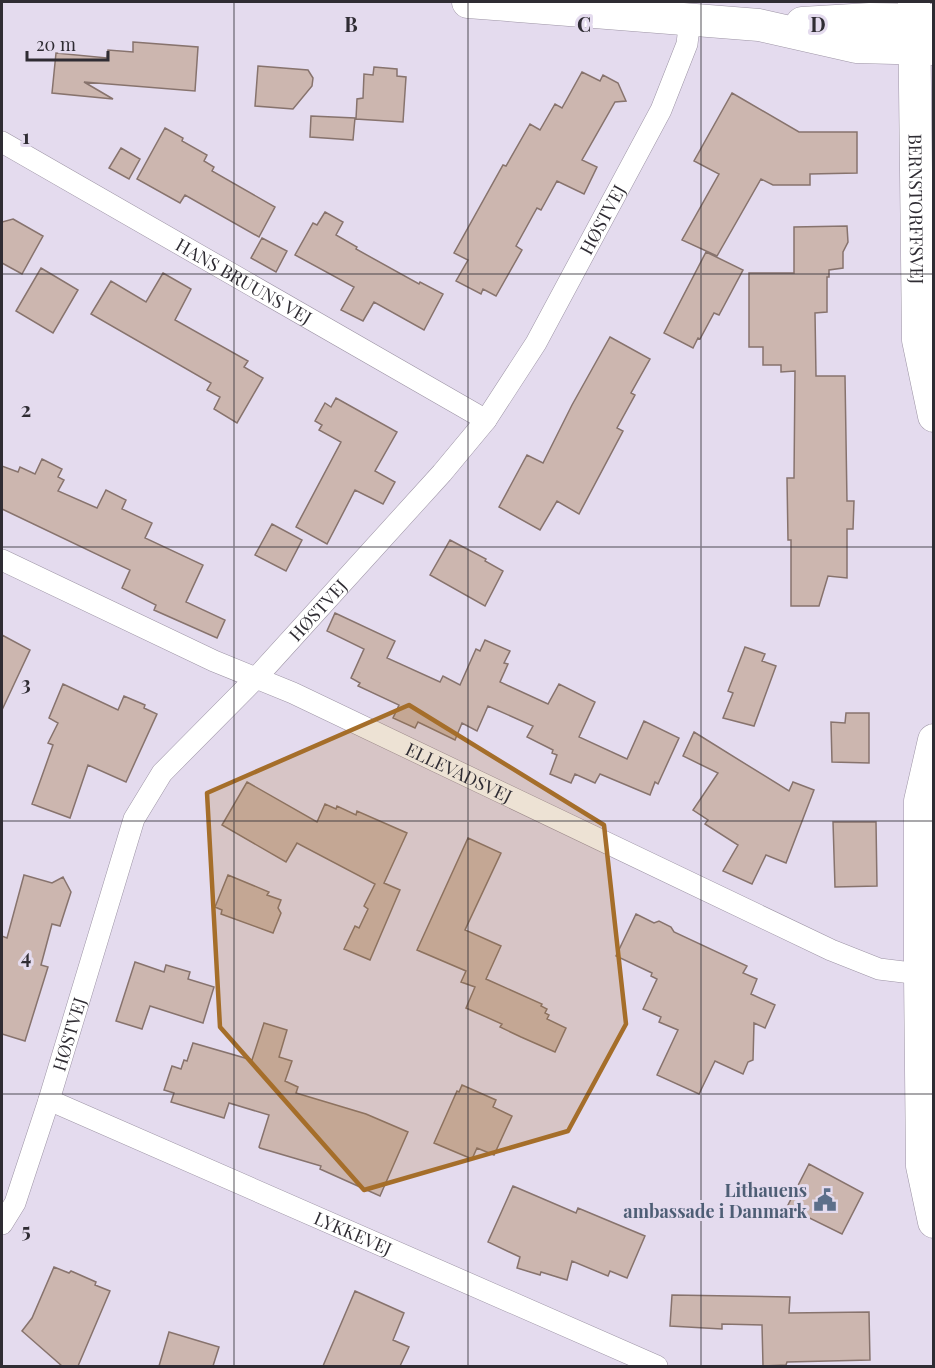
<svg xmlns="http://www.w3.org/2000/svg" width="935" height="1368" font-family="'Playfair Display',serif">
<style>
.building{fill:#ccb6af;stroke:#87736d;stroke-width:1.5}
.lines{fill:none;stroke-linecap:round;stroke-linejoin:round}
.street-casing{stroke:#9d94a5;stroke-width:22}
.secondary-casing{stroke:#9d94a5;stroke-width:33}
.street{stroke:#fff;stroke-width:21}
.secondary{stroke:#fff;stroke-width:32}
.marked{fill:#a56e2a;fill-opacity:0.2;stroke:#a56e2a;stroke-width:4.5;stroke-linejoin:round}
.grid{fill:none;stroke:#2f2c33;stroke-width:1.5;stroke-opacity:0.55}
.labels{text-anchor:middle;dominant-baseline:central;stroke-width:6;stroke-linejoin:round;paint-order:stroke}
.street-label{font-size:18px;fill:#2f2c33;stroke:#e4dbee}
.service-label{font-size:18px;font-weight:bold;fill:#4e5e75;stroke:#e4dbee;text-anchor:end}
.grid-label{font-size:20px;text-anchor:middle;font-weight:bold;fill:#2f2c33;stroke:#e4dbee;stroke-width:6;stroke-linejoin:round;paint-order:stroke}
</style>
<rect width="100%" height="100%" fill="#e4dbee"/>
<path class="building" d="M133 42 198 47 195 91 84 82 113 99 52 93 56 53 107 58 108 50 133 52Z
M258 66 308 70 313 78 312 86 293 109 255 106Z
M374 67 397 69V76L406 77 403 122 356 119 357 99 363 98 364 74 373 75Z
M582 72 600 81 603 75 618 83 626 101 615 102 582 160 597 167 584 194 557 181 541 210 537 208 516 246 522 250 496 296 483 289 481 294 456 281 468 260 454 253 503 165 506 166 530 124 540 130 555 104 562 108Z
M732 93 799 132H857V173L810 174V185H773L761 179 717 256 682 240 719 174 694 161Z
M311 116 355 118 353 140 310 137Z
M165 128 183 138 182 141 207 155 204 161 214 167 212 171 275 207 259 237 185 195 180 203 137 179Z
M121 148 140 159 129 179 109 168Z
M325 212 343 222 336 235 357 247 356 249 419 284 420 282 443 294 424 330 374 302 363 321 341 310 354 287 295 255 313 223 317 225Z
M13 219 43 236 22 274 2 263V222Z
M847 226 848 242 843 252V268L829 270V277H827V312L815 313 816 376H845L847 501H854L853 529H847V578L828 576 819 606H791V540H788L787 478H794L795 371 781 372V365H763V347H749V273H794V227Z
M262 238 287 251 276 272 251 258Z
M706 252 743 270 719 315 714 313 700 339 698 338 693 348 664 333Z
M41 268 78 290 53 333 16 311Z
M163 273 191 289 175 320 248 361 244 367 263 378 237 423 214 409 220 397 207 390 211 383 91 314 111 281 146 302Z
M610 337 650 359 631 393 635 395 617 428 623 431 579 514 557 501 540 530 499 507 527 455 543 463 572 405Z
M336 398 397 432 375 471 395 482 383 504 355 490 327 544 296 527 341 442 319 430 322 425 315 421 325 403 331 407Z
M42 459 62 469 58 477 64 480 58 491 97 508 106 490 126 500 122 509 152 523 145 538 203 565 186 602 225 620 217 638 154 610 156 605 122 588 130 570 2 509V466L18 472 20 467 35 474Z
M272 524 302 540 286 571 255 555Z
M450 540 486 559 485 561 503 571 485 606 430 575Z
M335 613 395 641 387 658 440 682 443 676 460 685 476 649 480 651 485 640 510 651 504 663 508 664 500 682 548 704 559 684 595 702 579 737 627 759 644 721 679 738 658 784 655 782 650 795 600 774 595 783 575 774 571 783 550 774 557 755 552 753 553 750 527 737 533 726 488 706 477 731 462 723 455 740 418 722 415 728 393 718 399 705 358 686 360 683 351 678 364 649 327 631Z
M2 635 30 650 2 710Z
M745 647 765 654 762 661 776 666 754 726 723 718 733 693 728 691Z
M63 684 118 710 124 696 145 705 144 708 157 714 126 782 88 765 70 818 32 804 53 745 48 743 58 723 49 718Z
M846 713H869V763L832 762 831 722 845 723Z
M694 732 789 791 793 782 814 790 786 863 766 855 752 884 723 871 738 845 705 824 708 820 693 810 718 773 683 756Z
M247 782 317 822 325 804 336 809 337 806 356 815 357 811 407 833 384 883 400 890 370 960 344 949 355 926 359 928 368 909 364 906 375 884 297 843 286 862 222 825Z
M833 822H876L877 886 835 887Z
M468 838 501 853 465 930 501 946 486 979 542 1004 541 1006 547 1009 545 1013 549 1015 547 1019 566 1028 555 1052 521 1037 500 1027 502 1024 466 1008 475 987 461 982 466 971 417 950Z
M24 875 52 883 63 877 71 892 60 926 52 924 41 965 48 967 25 1041 2 1034V936L7 938Z
M228 875 269 892 267 895 281 900 278 908 281 913 273 933 221 914 222 910 215 907Z
M636 914 654 923 659 921 671 927 674 932 747 966 743 973 757 979 751 994 775 1005 765 1028 754 1023 753 1060 748 1062 743 1074 715 1061 699 1094 657 1075 678 1030 659 1022 661 1017 643 1009 657 979 651 976 652 973 616 956Z
M135 962 164 972 166 965 190 972 188 979 214 987 203 1023 150 1006 142 1029 116 1021Z
M264 1023 287 1030 279 1057 292 1061 285 1081 298 1087 296 1093 366 1114 408 1132 380 1196 320 1169 321 1166 260 1148 259 1147 269 1115 229 1103 224 1118 171 1102 174 1093 164 1090 172 1066 181 1069 184 1060 187 1061 193 1043 252 1060Z
M462 1085 496 1100 493 1107 512 1116 494 1155 477 1148 472 1159 434 1143 457 1091 459 1092Z
M809 1164 863 1193 842 1234 787 1207Z
M513 1186 576 1213 578 1208 645 1236 627 1278 610 1271 608 1276 572 1261 567 1280 541 1272 540 1275 517 1268 520 1257 488 1242Z
M54 1267 69 1273 71 1271 96 1282 95 1285 110 1291 78 1366H62L22 1331 32 1318Z
M355 1291 404 1313 393 1340 409 1347 400 1366H323Z
M672 1295 790 1297 789 1313 869 1312 870 1360 787 1362 786 1365 763 1366 762 1325 722 1324V1329L670 1326Z
M169 1332 219 1347 213 1366H159Z"/>
<g class="lines">
<g class="street-casing">
<g id="street">
<path id="s1" d="M2 142 486 420"/>
<path id="s2" d="M2 560 214 661 293 693 831 950 879 969 920 974"/>
<path id="s3" d="M49 1100 657 1366"/>
<path id="s4" d="M2 1224 15 1203 49 1100 134 819 162 773 256 678 442 473 486 420 536 343 661 110 687 44 690 18"/>
</g>
</g>
<g class="secondary-casing">
<g id="secondary">
<path d="M468 2 759 25 856 47 934 49"/>
<path id="s5" d="M914 2 918 340 934 416"/>
<path d="M802 23 870 19 934 20"/>
<path d="M934 740 920 801V974L922 1166 934 1222"/>
</g>
</g>
<use href="#street" class="street"/>
<use href="#secondary" class="secondary"/>
</g>
<path class="marked" d="M409 705 604 825 626 1024 568 1131 364 1190 220 1027 207 793Z"/>
<path class="grid" d="M234 2V1366M468 2V1366M701 2V1366M2 274H934M2 547H934M2 821H934M2 1094H934"/>
<defs>
<g id="civic-bare" transform="scale(1.8)"><path d="M-.6-6.5H3V-4.5H.6V-3L4-1V1h2V6H-6V1h2V-1L-.6-3ZM-1.2 2.5V6h2.4V2.5Z" fill="#5c6f8a" stroke="#e4dbee" stroke-width="2.5" paint-order="stroke"/></g>
</defs>
<g fill-rule="evenodd">
<use href="#civic-bare" x="825" y="1200"/>
</g>
<g class="labels">
<g class="street-label">
<text stroke="none"><textPath href="#s5" startOffset="207">BERNSTORFFSVEJ</textPath></text>
<text stroke="none"><textPath href="#s4" startOffset="1192">HØSTVEJ</textPath></text>
<text stroke="none"><textPath href="#s1" startOffset="279">HANS BRUUNS VEJ</textPath></text>
<text stroke="none"><textPath href="#s4" startOffset="706">HØSTVEJ</textPath></text>
<text stroke="none"><textPath href="#s2" startOffset="504">ELLEVADSVEJ</textPath></text>
<text stroke="none"><textPath href="#s4" startOffset="202">HØSTVEJ</textPath></text>
<text stroke="none"><textPath href="#s3" startOffset="332">LYKKEVEJ</textPath></text>
</g>
<g class="service-label">
<text x="807" y="1190">Lithauens<tspan x="807" dy="21">ambassade i Danmark</tspan></text>
</g>
</g>
<g class="grid-label">
<text x="351" y="32">B</text>
<text x="584" y="32">C</text>
<text x="818" y="32">D</text>
<text x="26" y="144">1</text>
<text x="26" y="417">2</text>
<text x="26" y="691">3</text>
<text x="26" y="964">4</text>
<text x="26" y="1238">5</text>
</g>
<rect width="935" height="1368" fill="none" stroke="#2f2c33" stroke-width="6"/>
<path d="M27 51v9h81v-9" fill="none" stroke="#2f2c33" stroke-width="3"/>
<text x="36" y="51" font-size="18" fill="#2f2c33" stroke="#e4dbee" stroke-width="4.5" paint-order="stroke">20 m</text>
</svg>
